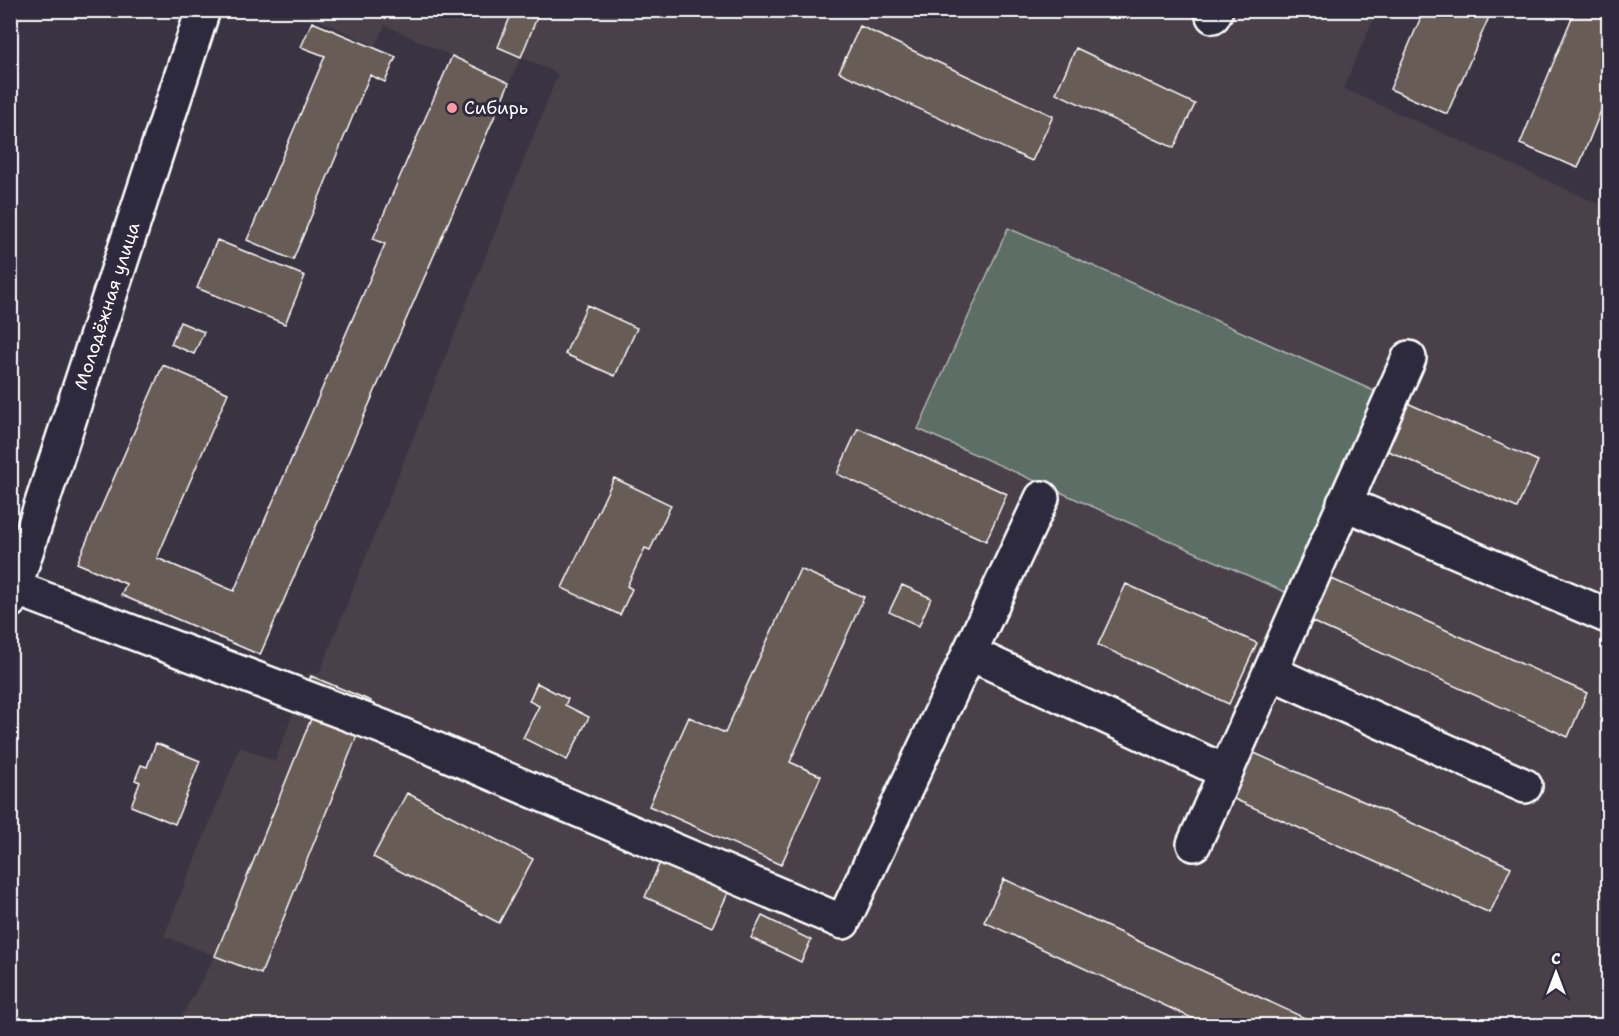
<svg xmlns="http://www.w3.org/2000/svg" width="1619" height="1036" font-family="'Shantell Sans',sans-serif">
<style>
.built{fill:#484048}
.green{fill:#5c6e66;stroke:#aeb6b2;stroke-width:1.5}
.building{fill:#685b57;stroke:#fff;stroke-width:1.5}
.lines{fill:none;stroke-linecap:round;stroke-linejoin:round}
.minor-casing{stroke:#fff;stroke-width:38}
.minor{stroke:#2f2a3d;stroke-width:33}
.poi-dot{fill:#ff9aa2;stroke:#2f2a3d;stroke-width:2}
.labels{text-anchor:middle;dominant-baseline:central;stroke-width:6;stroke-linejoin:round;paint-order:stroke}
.poi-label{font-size:18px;fill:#fff;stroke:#2f2a3d;text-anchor:start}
.street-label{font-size:18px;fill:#fff;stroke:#2f2a3d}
</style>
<rect width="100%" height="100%" fill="#3a3442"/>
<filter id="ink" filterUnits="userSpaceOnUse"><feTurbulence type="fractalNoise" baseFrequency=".0167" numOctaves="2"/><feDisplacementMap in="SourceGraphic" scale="12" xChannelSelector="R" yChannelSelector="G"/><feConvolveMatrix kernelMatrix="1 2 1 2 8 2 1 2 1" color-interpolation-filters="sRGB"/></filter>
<g filter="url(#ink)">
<path class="built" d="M310 11H1377L1343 88 1608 208V1025H177L215 956 164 936 240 747 275 761 308 673 319 674 558 74 521 57 509 83 385 25 375 46 308 15Z"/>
<path class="green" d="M1008 228 1383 395 1294 596 918 429Z"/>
<path class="building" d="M513 10H540L521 57 498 47Z
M1424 10H1492L1447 114 1390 89Z
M1575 10H1608V93L1578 168 1520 144Z
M312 22 396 57 385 82 370 75 293 260 247 240 325 56 301 47Z
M860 26 1053 116 1032 161 839 72Z
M1076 48 1195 104 1174 148 1056 93Z
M452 56 509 83 260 655 121 595 126 584 77 563 163 365 228 393 157 558 234 591 385 244 373 239Z
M217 240 305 276 285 324 197 288Z
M587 305 637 328 615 376 565 354Z
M180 322 204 332 194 354 171 344Z
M1405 402 1538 461 1517 508 1384 449Z
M858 428 1007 494 986 541 837 474Z
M614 478 671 505 650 550 645 548 627 586 632 589 620 615 562 588Z
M800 569 864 597 790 762 821 776 781 865 649 806 689 717 725 733Z
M1325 576 1587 693 1568 737 1306 619Z
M1126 584 1257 643 1229 704 1098 645Z
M902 585 931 598 919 626 889 612Z
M311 676 371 701 261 974 215 956 311 719 296 713Z
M537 683 568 699 565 705 589 717 567 760 523 738 539 706 529 701Z
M156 743 200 761 175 824 131 806 140 782 135 780 141 765 147 767Z
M1252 752 1511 867 1490 913 1232 798Z
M407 793 533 859 499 923 373 857Z
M661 860 729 891 712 927 645 897Z
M1004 879 1322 1026H1209L984 922Z
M762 916 811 940 801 962 751 938Z"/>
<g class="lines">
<g class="minor-casing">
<path id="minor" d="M1213 16 1216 10
M1344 503 1605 615
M15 588 383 727 843 922 1042 498
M10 601 203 10
M969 653 1226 772
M1270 672 1525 786
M1194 844 1409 358"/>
</g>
<use href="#minor" class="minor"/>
</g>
</g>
<circle class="poi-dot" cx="452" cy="108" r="6"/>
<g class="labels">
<g class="poi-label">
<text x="464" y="108">Сибирь</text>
</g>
<g class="street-label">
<text transform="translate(107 306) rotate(-72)">Молодёжная улица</text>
</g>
</g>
<rect width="1619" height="1036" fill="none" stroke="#2f2a3d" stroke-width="36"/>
<rect x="18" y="18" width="1583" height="1000" fill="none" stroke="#fff" stroke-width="2" filter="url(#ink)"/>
<g transform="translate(1556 973)" stroke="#2f2a3d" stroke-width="4.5" paint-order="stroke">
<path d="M0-4.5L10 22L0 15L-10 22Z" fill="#ffffff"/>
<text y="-9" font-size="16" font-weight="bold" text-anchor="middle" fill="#ffffff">С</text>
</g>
</svg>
